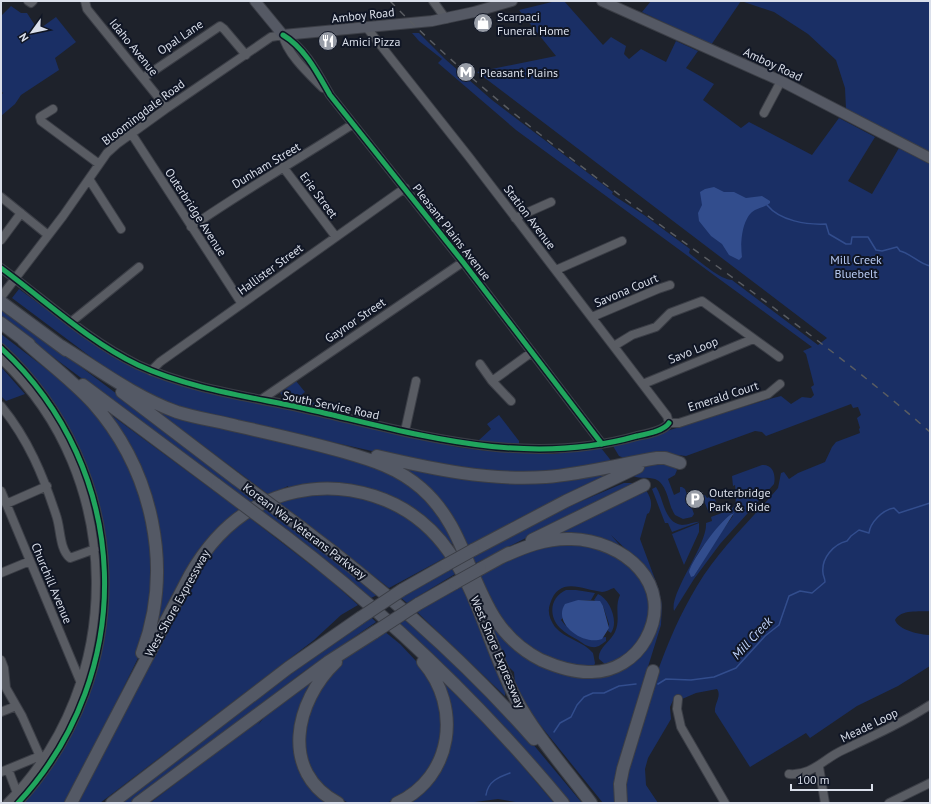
<svg xmlns="http://www.w3.org/2000/svg" width="931" height="804" font-family="'PT Sans',sans-serif">
<style>
.green{fill:#1a2f65;fill-rule:evenodd}
.water{fill:#324d8d}
.lines{fill:none;stroke-linecap:round;stroke-linejoin:round}
.stream{stroke:#324d8d;stroke-width:1.5}
.minor-casing{stroke:#3b3e46;stroke-width:10}
.major-casing{stroke:#3b3e46;stroke-width:12}
.highway-casing{stroke:#3b3e46;stroke-width:14}
.minor{stroke:#595c63;stroke-width:8}
.major{stroke:#555964;stroke-width:10}
.highway{stroke:#545965;stroke-width:12}
.rail{stroke:#595c62;stroke-width:1.5;stroke-dasharray:7 7;stroke-linecap:butt}
.highway-bridge-casing{stroke:#3b3e46;stroke-width:14;stroke-linecap:butt}
.highway-bridge{stroke:#545965;stroke-width:12}
.cycleway-casing{stroke:#101625;stroke-width:8}
.cycleway{stroke:#20a55d;stroke-width:5}
.labels{text-anchor:middle;dominant-baseline:central;stroke-width:4;stroke-linejoin:round;paint-order:stroke}
.street-label{font-size:12px;fill:#dadfea;stroke:#101625}
.poi-label{font-size:12px;fill:#dadfea;stroke:#101625;text-anchor:start}
.park-label{font-size:12px;fill:#bacdf5;stroke:#101625}
.water-label{font-size:13px;font-style:italic;fill:#c3d6fe;stroke:#101625}
</style>
<rect width="100%" height="100%" fill="#1e222b"/>
<path class="green" d="M556 1H564L603 45 611 37 626 46 624 54 629 59 641 49 666 62 676 41 698 51 686 68 714 84 703 100 741 128 749 122 812 155 839 118 875 137 848 181 872 194 899 148 930 164V611C919 612 901 609 895 620 898 630 921 635 930 635V666L898 686 857 706 810 738 806 733 750 767 715 712C714 704 722 696 717 689L696 693 682 699 675 696 670 707 671 719 648 758 645 769 646 785 658 803H624L623 791C642 720 659 649 697 586 719 549 751 520 778 488L781 473 784 472 789 479 798 473 825 462 832 447 836 442 860 433 859 429 860 428 857 418 861 415 858 407 853 408 851 404 766 436 762 432 755 431 686 456 661 453 624 458 619 456 613 446C670 432 725 411 781 396L791 404 802 397 811 398 814 395 811 387 814 385 806 354 803 351 812 347 516 130 438 63 442 59 419 41 412 33H419L445 59 492 100 613 192 612 194 616 197 644 215 690 249 689 253C699 261 721 280 732 280L818 345 827 338 477 72 556 56 519 10Z
M651 1H930V153L846 109 845 88 836 60 808 34 774 12 741 1 711 45 642 12Z
M11 6 21 13H27L38 30 56 17 76 42 55 58 59 70 21 95 15 104 1 116V95L3 93 1 91V16Z
M19 289 49 311 50 310 128 364 277 406 457 447 488 451 553 454 601 448 613 463 574 470 510 474 412 460 176 407 119 378 12 298Z
M4 309 259 501 251 505 1 318V313Z
M1 334 71 388 107 426 139 483 154 559 145 637 138 658 67 803H22C142 668 137 465 1 343Z
M2 368 25 394 6 401 1 396Z
M296 381 305 392 300 396 311 402 330 406 327 408 282 398 283 396 280 393Z
M142 400 390 471 432 502 455 545 450 543 392 499 289 490 288 486 269 495Z
M103 409 241 511 233 517 151 643 156 531Z
M499 415 519 441V445L478 441 491 429 487 424Z
M381 460 440 473 616 471 531 512 465 547 454 524Z
M664 463 673 465 677 470 675 475 668 479 674 495 680 492V487H682L685 489 694 514 692 517 683 519 675 515C668 505 668 484 655 479 648 477 641 479 633 476L635 470 652 465Z
M762 465C773 464 776 475 774 484L720 544 694 579 674 611C669 593 708 544 706 523L712 521 711 517C734 508 738 512 735 485L733 486 732 476ZM733 513V516L719 535 694 576 690 569C699 547 716 530 733 513Z
M624 483H635L472 565 469 557 537 520Z
M656 487C664 499 664 523 682 525 688 525 697 521 699 522L672 532 668 523H665L652 489Z
M646 490C651 498 653 504 649 513L647 514 640 539 659 590 662 605 661 625 633 715 618 772 614 796 615 800 618 803H603L532 715 515 683 514 672 507 665 491 632 496 628 534 658 613 671 656 620 634 557 611 535 623 549 553 536Z
M712 492 719 509 709 513 702 496 705 495 707 498 709 497 708 494Z
M308 493 358 494 402 512 450 555 389 588 276 501Z
M265 505 381 593 369 599 256 509Z
M246 515 329 579 358 605 341 615 314 640 100 803H74L202 560Z
M699 523V532L684 565 672 534Z
M562 542 600 547 636 570 649 597 648 627 629 654 606 665 599 659C597 649 611 641 615 632 621 619 614 608 620 595L614 588C610 589 606 592 602 592 583 590 559 575 550 604 547 612 550 620 555 627 565 639 583 641 593 653L595 663 593 669 552 662 510 633 476 576 519 553Z
M455 565 460 571 407 603 400 597Z
M464 583 506 689 505 696 416 611Z
M566 590H576L595 593 591 600H578L561 620 565 625 586 639 606 637V641C602 644 598 648 592 647 588 647 582 643 578 640 572 637 565 633 560 628 548 616 550 597 566 590Z
M598 594C610 599 619 622 611 633L608 631 609 624 603 606 594 600Z
M370 616 376 622 303 672 132 803H118L281 679Z
M406 617 423 632 527 737 582 803H568L397 623Z
M384 631 400 644 432 678 443 707 441 746 424 777 399 798 386 803H349L332 795 311 774 302 740 314 700 334 668 345 658Z
M320 673 297 753 333 803H150L263 717 258 725 266 715Z
M439 676 508 749 554 803H521L498 799 467 803H403L445 755Z"/>
<path class="water" d="M714 187 724 192H734L746 198 762 196 770 201V203C765 207 761 207 755 210 742 217 740 243 742 257L739 260 729 255 722 244 711 236 699 221 698 213 702 205 700 192 705 189Z
M734 513 694 576 691 577 689 572C692 559 723 516 734 513Z
M578 600 600 601 603 606 609 628 602 639C584 646 552 624 565 604Z"/>
<g class="lines">
<path class="stream" d="M767 205C780 221 807 225 826 224L829 234 846 244H851L852 237H868L876 250 882 251 897 247 900 251C912 254 919 264 930 266
M658 684 666 679 691 680 714 677 736 668 765 636 779 625 789 596 800 591 812 593 825 582C825 578 823 576 823 573 821 558 834 544 847 541L851 536 859 530 869 533C870 523 882 510 894 508L899 513 930 503
M554 732 560 723 571 717 577 705 584 697 593 693H604L619 686 636 684
M486 795C488 781 499 777 510 773"/>
<g class="minor-casing">
<path id="minor" d="M28 1 31 3 33 1
M85 1 87 9 167 108
M433 1 446 19
M367 28 469 157 667 416 669 423
M283 35C305 48 318 74 330 95L463 262 602 444
M283 35C286 53 310 75 323 88
M143 78 220 26 224 29 246 55
M53 109 40 117 41 121 99 164
M764 113 781 81
M131 133 242 304
M283 167 336 237
M89 179 121 229
M1 197 48 235
M515 218 551 202
M191 227C244 190 299 159 353 124
M1 240 21 213
M1 268C46 301 88 341 138 365 188 388 245 396 298 407 411 432 521 469 637 436 647 434 664 431 669 423
M556 270 622 241
M1 297 63 216 107 153 117 144 167 108 271 37 283 35
M592 317 658 289 670 285
M71 322 139 267
M614 346 632 335 656 327 670 313 702 301 779 357
M1 348C133 470 139 672 18 803
M1 359C126 476 127 683 7 803
M480 364 492 381 532 352
M151 371 160 362 405 188
M492 381 511 401
M643 384 753 339
M262 399 463 262
M1 406C28 439 43 475 56 515 61 528 59 549 70 558L95 549
M669 423H679L768 394 780 384
M405 431 416 381
M1 491 81 683
M6 504 47 486
M1 573 30 561
M1 660 4 668 6 688 22 716 42 761
M678 699 677 709 681 727 725 803
M1 712 16 706
M819 767 825 803
M8 769 17 793
M1 772 40 756
M789 774C812 776 823 759 843 750 873 736 902 723 930 705
M889 803 930 783"/>
</g>
<g class="major-casing">
<path id="major" d="M255 1 283 35 432 21 474 12 512 1
M602 1 781 81 930 158"/>
</g>
<g class="highway-casing">
<path id="highway" d="M1 302 66 350
M1 323 29 344
M23 340C46 361 72 380 93 403 153 471 174 568 142 653
M61 346C98 369 135 397 177 412 196 418 217 421 237 426 273 434 309 442 344 452 372 460 398 468 421 488 479 538 467 623 541 660 557 667 575 673 592 672 614 672 635 659 646 639 676 584 623 540 571 539 546 538 524 547 502 557
M83 385 217 485
M122 392 236 479
M377 456C433 469 488 481 546 477 584 474 620 464 657 458H665L680 463
M302 528C386 591 464 660 534 739
M285 536C388 615 481 704 563 803
M532 540 644 485
M473 550 566 501 638 467
M480 569 509 553
M402 590 446 565
M418 604 455 583
M336 662C295 701 279 772 338 803
M71 803 190 575C214 533 248 502 296 492 322 486 349 488 374 496 468 526 476 621 515 697 535 735 565 768 591 803
M112 803 288 668 360 618
M138 803 328 662 375 632
M397 803C453 777 462 707 423 662
M621 803 620 784 623 769 653 671"/>
</g>
<use href="#minor" class="minor"/>
<use href="#major" class="major"/>
<use href="#highway" class="highway"/>
<path class="rail" d="M390 1C552 167 757 280 930 432"/>
<g class="highway-bridge-casing">
<path id="highway-bridge" d="M236 479 302 528
M217 485 285 536
M446 565 473 550
M455 583 480 569
M360 618 402 590
M375 632 418 604"/>
</g>
<use href="#highway-bridge" class="highway-bridge"/>
<g class="cycleway-casing">
<path id="cycleway" d="M283 35C305 48 318 74 330 95L463 262 602 444
M1 268C46 301 88 341 138 365 188 388 245 396 298 407 411 432 521 469 637 436 647 434 664 431 669 423
M1 348C133 470 139 672 18 803"/>
</g>
<use href="#cycleway" class="cycleway"/>
</g>
<defs>
<g id="shop-disc" transform="scale(1)"><circle r="9.5" fill="#989da7" stroke="#101625"/><path d="M-5-2.5h2.3a2.7 3.5 0 0 1 5.4 0H5L5.5 6h-11ZM-1.5-2.5h3a1.5 2.3 0 0 0-3 0Z" fill="#fff"/></g>
<g id="restaurant-disc" transform="scale(1)"><circle r="9.5" fill="#989da7" stroke="#101625"/><path d="M-5-6h1v4h1v-4h1v4h1v-4h1v5L-1.5 .5V6h-2V.5L-5-1ZM5-6V6H3V1.5H1.5Q1.5-4 5-6Z" fill="#fff"/></g>
<g id="metro-disc" transform="scale(1)"><circle r="9.5" fill="#989da7" stroke="#101625"/><path d="M-5.5 5V-5H-3L0 0L3-5H5.5V5H3V-.5L0 4L-3-.5V5Z" fill="#fff"/></g>
<g id="parking-disc" transform="scale(1)"><circle r="9.5" fill="#989da7" stroke="#101625"/><path d="M-3.5-5.5H1a3.5 3.5 0 0 1 0 7H-1V5.5H-3.5ZM-1-3.4V-.6H.8a1.4 1.4 0 0 0 0-2.8Z" fill="#fff"/></g>
</defs>
<g fill-rule="evenodd">
<use href="#shop-disc" x="483" y="23"/>
<use href="#restaurant-disc" x="328" y="41"/>
<use href="#metro-disc" x="466" y="72"/>
<use href="#parking-disc" x="695" y="499"/>
</g>
<g class="labels">
<g class="street-label">
<text transform="translate(363 15) rotate(-6)">Amboy Road</text>
<text transform="translate(180 37) rotate(-34)">Opal Lane</text>
<text transform="translate(134 47) rotate(51)">Idaho Avenue</text>
<text transform="translate(773 64) rotate(25)">Amboy Road</text>
<text transform="translate(143 112) rotate(-37)">Bloomingdale Road</text>
<text transform="translate(266 165) rotate(-31)">Dunham Street</text>
<text transform="translate(319 195) rotate(53)">Erie Street</text>
<text transform="translate(196 212) rotate(57)">Outerbridge Avenue</text>
<text transform="translate(530 217) rotate(53)">Station Avenue</text>
<text transform="translate(452 232) rotate(52)">Pleasant Plains Avenue</text>
<text transform="translate(270 269) rotate(-36)">Hallister Street</text>
<text transform="translate(626 290) rotate(-23)">Savona Court</text>
<text transform="translate(355 320) rotate(-34)">Gaynor Street</text>
<text transform="translate(693 350) rotate(-22)">Savo Loop</text>
<text transform="translate(723 396) rotate(-18)">Emerald Court</text>
<text transform="translate(331 405) rotate(12)">South Service Road</text>
<text transform="translate(305 531) rotate(37)">Korean War Veterans Parkway</text>
<text transform="translate(52 583) rotate(67)">Churchill Avenue</text>
<text transform="translate(177 603) rotate(-61)">West Shore Expressway</text>
<text transform="translate(498 652) rotate(67)">West Shore Expressway</text>
<text transform="translate(869 725) rotate(-26)">Meade Loop</text>
</g>
<g class="poi-label">
<text x="497" y="16">Scarpaci<tspan x="497" dy="14">Funeral Home</tspan></text>
<text x="342" y="41">Amici Pizza</text>
<text x="480" y="72">Pleasant Plains</text>
<text x="709" y="492">Outerbridge<tspan x="709" dy="14">Park &amp; Ride</tspan></text>
</g>
<g class="park-label">
<text x="856" y="259">Mill Creek<tspan x="856" dy="14">Bluebelt</tspan></text>
</g>
<g class="water-label">
<text transform="translate(752 638) rotate(-47)">Mill Creek</text>
</g>
</g>
<rect width="931" height="804" fill="none" stroke="#dadfea" stroke-width="4"/>
<g transform="translate(32 32) rotate(237)" stroke="#101625" stroke-width="3" paint-order="stroke">
<path d="M0-3L7 15L0 10L-7 15Z" fill="#dadfea"/>
<text y="-6" font-size="11" font-weight="bold" text-anchor="middle" fill="#dadfea">N</text>
</g>
<path d="M791 784v6h81v-6" fill="none" stroke="#dadfea" stroke-width="2"/>
<text x="797" y="784" font-size="12" fill="#dadfea" stroke="#101625" stroke-width="3" paint-order="stroke">100 m</text>
</svg>
